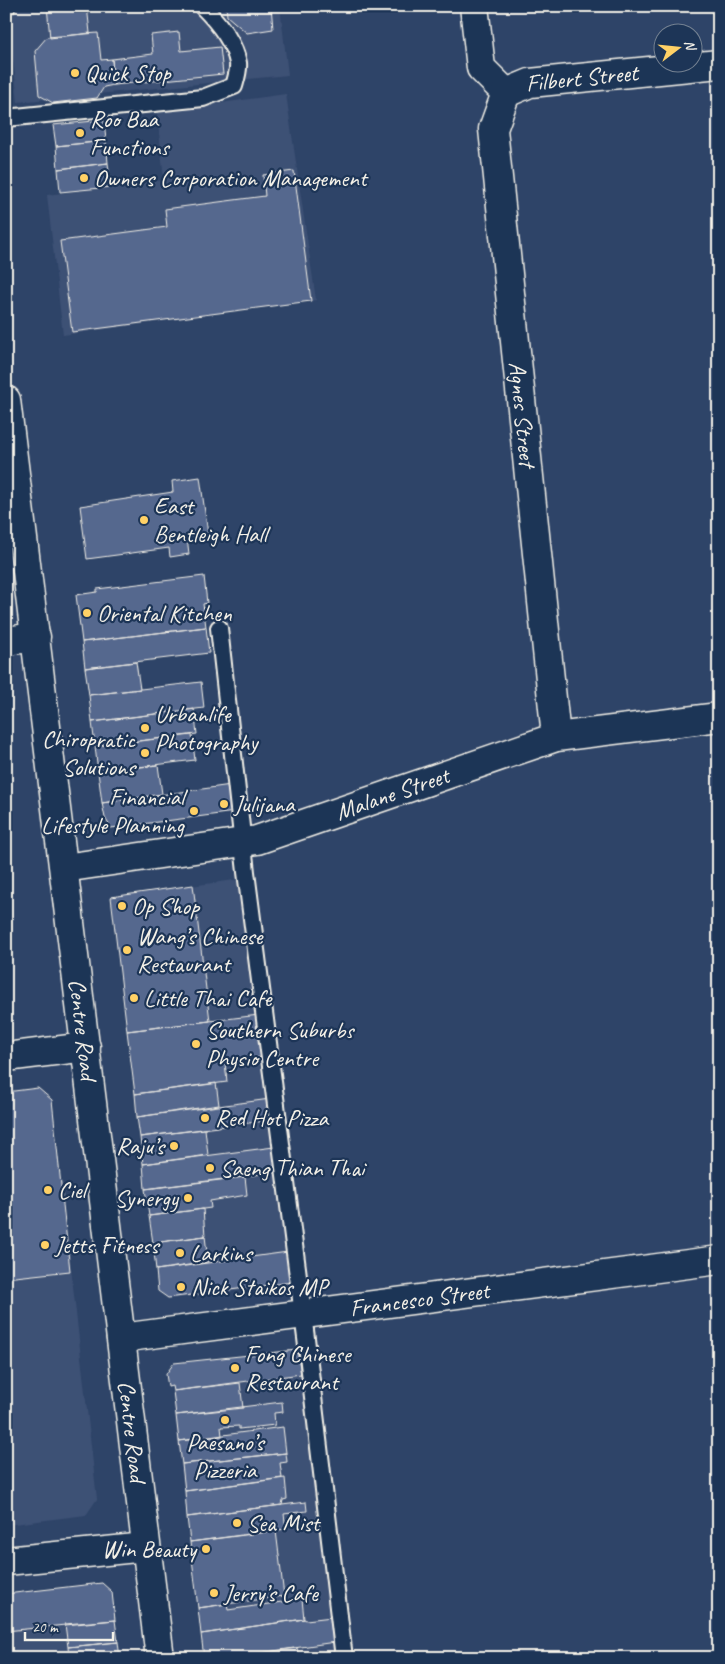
<svg xmlns="http://www.w3.org/2000/svg" width="725" height="1664" font-family="Caveat,sans-serif">
<style>
.built{fill:#3e5175}
.building{fill:#55678e;stroke:#f4f1e8}
.lines{fill:none;stroke-linecap:round;stroke-linejoin:round}
.service-casing{stroke:#f4f1e8;stroke-width:20}
.minor-casing{stroke:#f4f1e8;stroke-width:31}
.secondary-casing{stroke:#f4f1e8;stroke-width:31}
.service{stroke:#1d3557;stroke-width:16}
.minor{stroke:#1d3557;stroke-width:28}
.secondary{stroke:#1d3557;stroke-width:28}
.poi-dot{fill:#ffd166;stroke:#1d3557;stroke-width:2}
.labels{text-anchor:middle;dominant-baseline:central;stroke-width:4.5;stroke-linejoin:round;paint-order:stroke}
.poi-label{font-size:24px;fill:#f4f1e8;stroke:#1d3557;text-anchor:start}
.street-label{font-size:24px;fill:#f4f1e8;stroke:#1d3557}
</style>
<rect width="100%" height="100%" fill="#2e4468"/>
<filter id="ink" filterUnits="userSpaceOnUse"><feTurbulence type="fractalNoise" baseFrequency=".02" numOctaves="2"/><feDisplacementMap in="SourceGraphic" scale="10" xChannelSelector="R" yChannelSelector="G"/><feConvolveMatrix kernelMatrix="1 2 1 2 8 2 1 2 1" color-interpolation-filters="sRGB"/></filter>
<g filter="url(#ink)">
<path class="built" d="M7 6H280L288 75 18 102Z
M286 94 316 300 63 335 47 195 164 180 157 112Z
M242 879 292 1284 168 1299 159 1291 111 897Z
M38 1088 52 1100 97 1499 86 1515 6 1525V1092Z
M300 1349 338 1658H204L170 1375 177 1366Z
M100 1587 116 1658H6V1596Z"/>
<path class="building" d="M47 6H87L90 33 50 38Z
M226 6H271L273 29 247 33 227 16Z
M179 32 181 51 220 47 223 74 114 85 112 59 153 54 151 35Z
M98 33 101 60 112 59 114 85 104 87 97 98 53 103 39 95 35 51 47 37Z
M104 120 106 141 56 146 53 125Z
M106 141 108 163 58 169 56 146Z
M108 163 111 187 60 192 58 169Z
M294 171 311 301 72 332 60 241 167 227 165 209 265 196 263 175Z
M200 477 208 534 187 537 189 554 170 557 169 548 87 559 80 506 173 492 172 481Z
M204 576 207 603 203 604 206 627 82 642 76 595 97 592V589Z
M206 627 209 653 85 668 82 642Z
M136 662 140 689 89 695 85 668Z
M201 682 204 708 92 722 89 695Z
M194 709 197 734 95 746 92 722Z
M192 735 195 760 98 772 95 746Z
M158 765 162 794 102 803 98 772Z
M231 785 235 812 111 828 105 818 102 803Z
M193 885 210 1021 127 1031 111 897Z
M259 1015 264 1057 225 1062 227 1082 135 1094 127 1031Z
M216 1083 219 1105 137 1117 135 1094Z
M38 1088 52 1100 70 1271 6 1278V1092Z
M270 1099 272 1120 140 1137 137 1117Z
M205 1129 208 1155 143 1164 140 1137Z
M274 1147 278 1172 145 1189 143 1164Z
M245 1177 247 1195 210 1201 211 1208 149 1216 145 1189Z
M203 1209 205 1236 153 1243 149 1216Z
M205 1236 208 1262 156 1270 153 1243Z
M288 1252 292 1282 168 1298 158 1291 156 1270Z
M297 1350 301 1374 173 1391 172 1386 168 1387 166 1374 174 1363Z
M240 1383 243 1408 176 1415 173 1391Z
M282 1402 283 1412 274 1413 275 1425 239 1429V1426L221 1427 222 1436 179 1441 176 1415Z
M283 1427 286 1453 182 1464 179 1441Z
M286 1453 287 1462 280 1463 282 1478 185 1491 182 1464Z
M285 1478 287 1499 283 1500 282 1505 187 1517 185 1491Z
M306 1502 307 1511 284 1514 286 1529 190 1542 187 1517Z
M276 1531 284 1596 198 1608 190 1542Z
M102 1583 112 1592 115 1620 6 1631V1594Z
M302 1599 304 1619 201 1634 198 1608 227 1604 228 1610Z
M332 1617 335 1642 226 1658H204L201 1634 304 1619 306 1620Z
M115 1620 118 1642 68 1647 65 1624Z
M118 1642 120 1658H69L68 1647Z
M297 1648 299 1658H226Z"/>
<g class="lines">
<g class="service-casing">
<path id="service" d="M6 6H7
M6 118 203 98 234 86C236 79 239 70 238 63 234 41 217 21 202 6
M219 628 246 872 306 1338 344 1658"/>
</g>
<g class="minor-casing">
<g id="minor">
<path d="M474 6 481 68 506 93"/>
<path id="s1" d="M506 93 493 129 556 737"/>
<path id="s2" d="M506 93 530 83 719 64"/>
<path d="M6 641 36 637"/>
<path id="s3" d="M64 868 257 840 556 737 719 717"/>
<path d="M6 1057 86 1047"/>
<path id="s4" d="M121 1338 719 1260"/>
<path d="M6 1561 146 1547"/>
</g>
</g>
<g class="secondary-casing">
<g id="secondary">
<path id="s5" d="M6 400 160 1658"/>
</g>
</g>
<use href="#service" class="service"/>
<use href="#minor" class="minor"/>
<use href="#secondary" class="secondary"/>
</g>
</g>
<g class="poi-dot">
<circle cx="75" cy="73" r="5"/>
<circle cx="80" cy="133" r="5"/>
<circle cx="84" cy="178" r="5"/>
<circle cx="144" cy="520" r="5"/>
<circle cx="87" cy="613" r="5"/>
<circle cx="145" cy="728" r="5"/>
<circle cx="145" cy="753" r="5"/>
<circle cx="224" cy="804" r="5"/>
<circle cx="194" cy="811" r="5"/>
<circle cx="122" cy="906" r="5"/>
<circle cx="127" cy="950" r="5"/>
<circle cx="134" cy="998" r="5"/>
<circle cx="196" cy="1044" r="5"/>
<circle cx="205" cy="1118" r="5"/>
<circle cx="174" cy="1146" r="5"/>
<circle cx="210" cy="1168" r="5"/>
<circle cx="48" cy="1190" r="5"/>
<circle cx="188" cy="1198" r="5"/>
<circle cx="45" cy="1245" r="5"/>
<circle cx="180" cy="1253" r="5"/>
<circle cx="181" cy="1287" r="5"/>
<circle cx="235" cy="1368" r="5"/>
<circle cx="225" cy="1420" r="5"/>
<circle cx="237" cy="1523" r="5"/>
<circle cx="206" cy="1549" r="5"/>
<circle cx="214" cy="1593" r="5"/>
</g>
<g class="labels">
<g class="poi-label">
<text x="85" y="73">Quick Stop</text>
<text x="90" y="119">Roo Baa<tspan x="90" dy="28">Functions</tspan></text>
<text x="94" y="178">Owners Corporation Management</text>
<text x="154" y="506">East<tspan x="154" dy="28">Bentleigh Hall</tspan></text>
<text x="97" y="613">Oriental Kitchen</text>
<text x="155" y="714">Urbanlife<tspan x="155" dy="28">Photography</tspan></text>
<text x="135" y="739" text-anchor="end">Chiropratic<tspan x="135" dy="28">Solutions</tspan></text>
<text x="184" y="797" text-anchor="end">Financial<tspan x="184" dy="28">Lifestyle Planning</tspan></text>
<text x="234" y="804">Julijana</text>
<text x="132" y="906">Op Shop</text>
<text x="137" y="936">Wang’s Chinese<tspan x="137" dy="28">Restaurant</tspan></text>
<text x="144" y="998">Little Thai Cafe</text>
<text x="206" y="1030">Southern Suburbs<tspan x="206" dy="28">Physio Centre</tspan></text>
<text x="215" y="1118">Red Hot Pizza</text>
<text x="164" y="1146" text-anchor="end">Raju’s</text>
<text x="220" y="1168">Saeng Thian Thai</text>
<text x="58" y="1190">Ciel</text>
<text x="178" y="1198" text-anchor="end">Synergy</text>
<text x="55" y="1245">Jetts Fitness</text>
<text x="190" y="1253">Larkins</text>
<text x="191" y="1287">Nick Staikos MP</text>
<text x="245" y="1354">Fong Chinese<tspan x="245" dy="28">Restaurant</tspan></text>
<text x="225" y="1442" text-anchor="middle">Paesano’s<tspan x="225" dy="28">Pizzeria</tspan></text>
<text x="247" y="1523">Sea Mist</text>
<text x="196" y="1549" text-anchor="end">Win Beauty</text>
<text x="224" y="1593">Jerry’s Cafe</text>
</g>
<g class="street-label">
<text stroke="none"><textPath href="#s2" startOffset="78">Filbert Street</textPath></text>
<text stroke="none"><textPath href="#s1" startOffset="325">Agnes Street</textPath></text>
<text stroke="none"><textPath href="#s3" startOffset="338">Malane Street</textPath></text>
<text stroke="none"><textPath href="#s5" startOffset="634">Centre Road</textPath></text>
<text stroke="none"><textPath href="#s4" startOffset="301">Francesco Street</textPath></text>
<text stroke="none"><textPath href="#s5" startOffset="1039">Centre Road</textPath></text>
</g>
</g>
<rect width="725" height="1664" fill="none" stroke="#1d3557" stroke-width="25"/>
<rect x="12" y="12" width="700" height="1639" fill="none" stroke="#f4f1e8" stroke-width="2" filter="url(#ink)"/>
<g transform="translate(678 48) rotate(74)"><circle r="24" fill="#1d3557" stroke="#738091"/>
<path d="M0-4L9 19L0 12L-9 19Z" fill="#ffd166"/>
<text y="-8" font-size="14" font-weight="bold" text-anchor="middle" fill="#f4f1e8">N</text>
</g>
<path d="M25 1632v8h88v-8" fill="none" stroke="#f4f1e8" stroke-width="2.5"/>
<text x="32" y="1632" font-size="15" fill="#f4f1e8" stroke="#1d3557" stroke-width="4" paint-order="stroke">20 m</text>
</svg>
